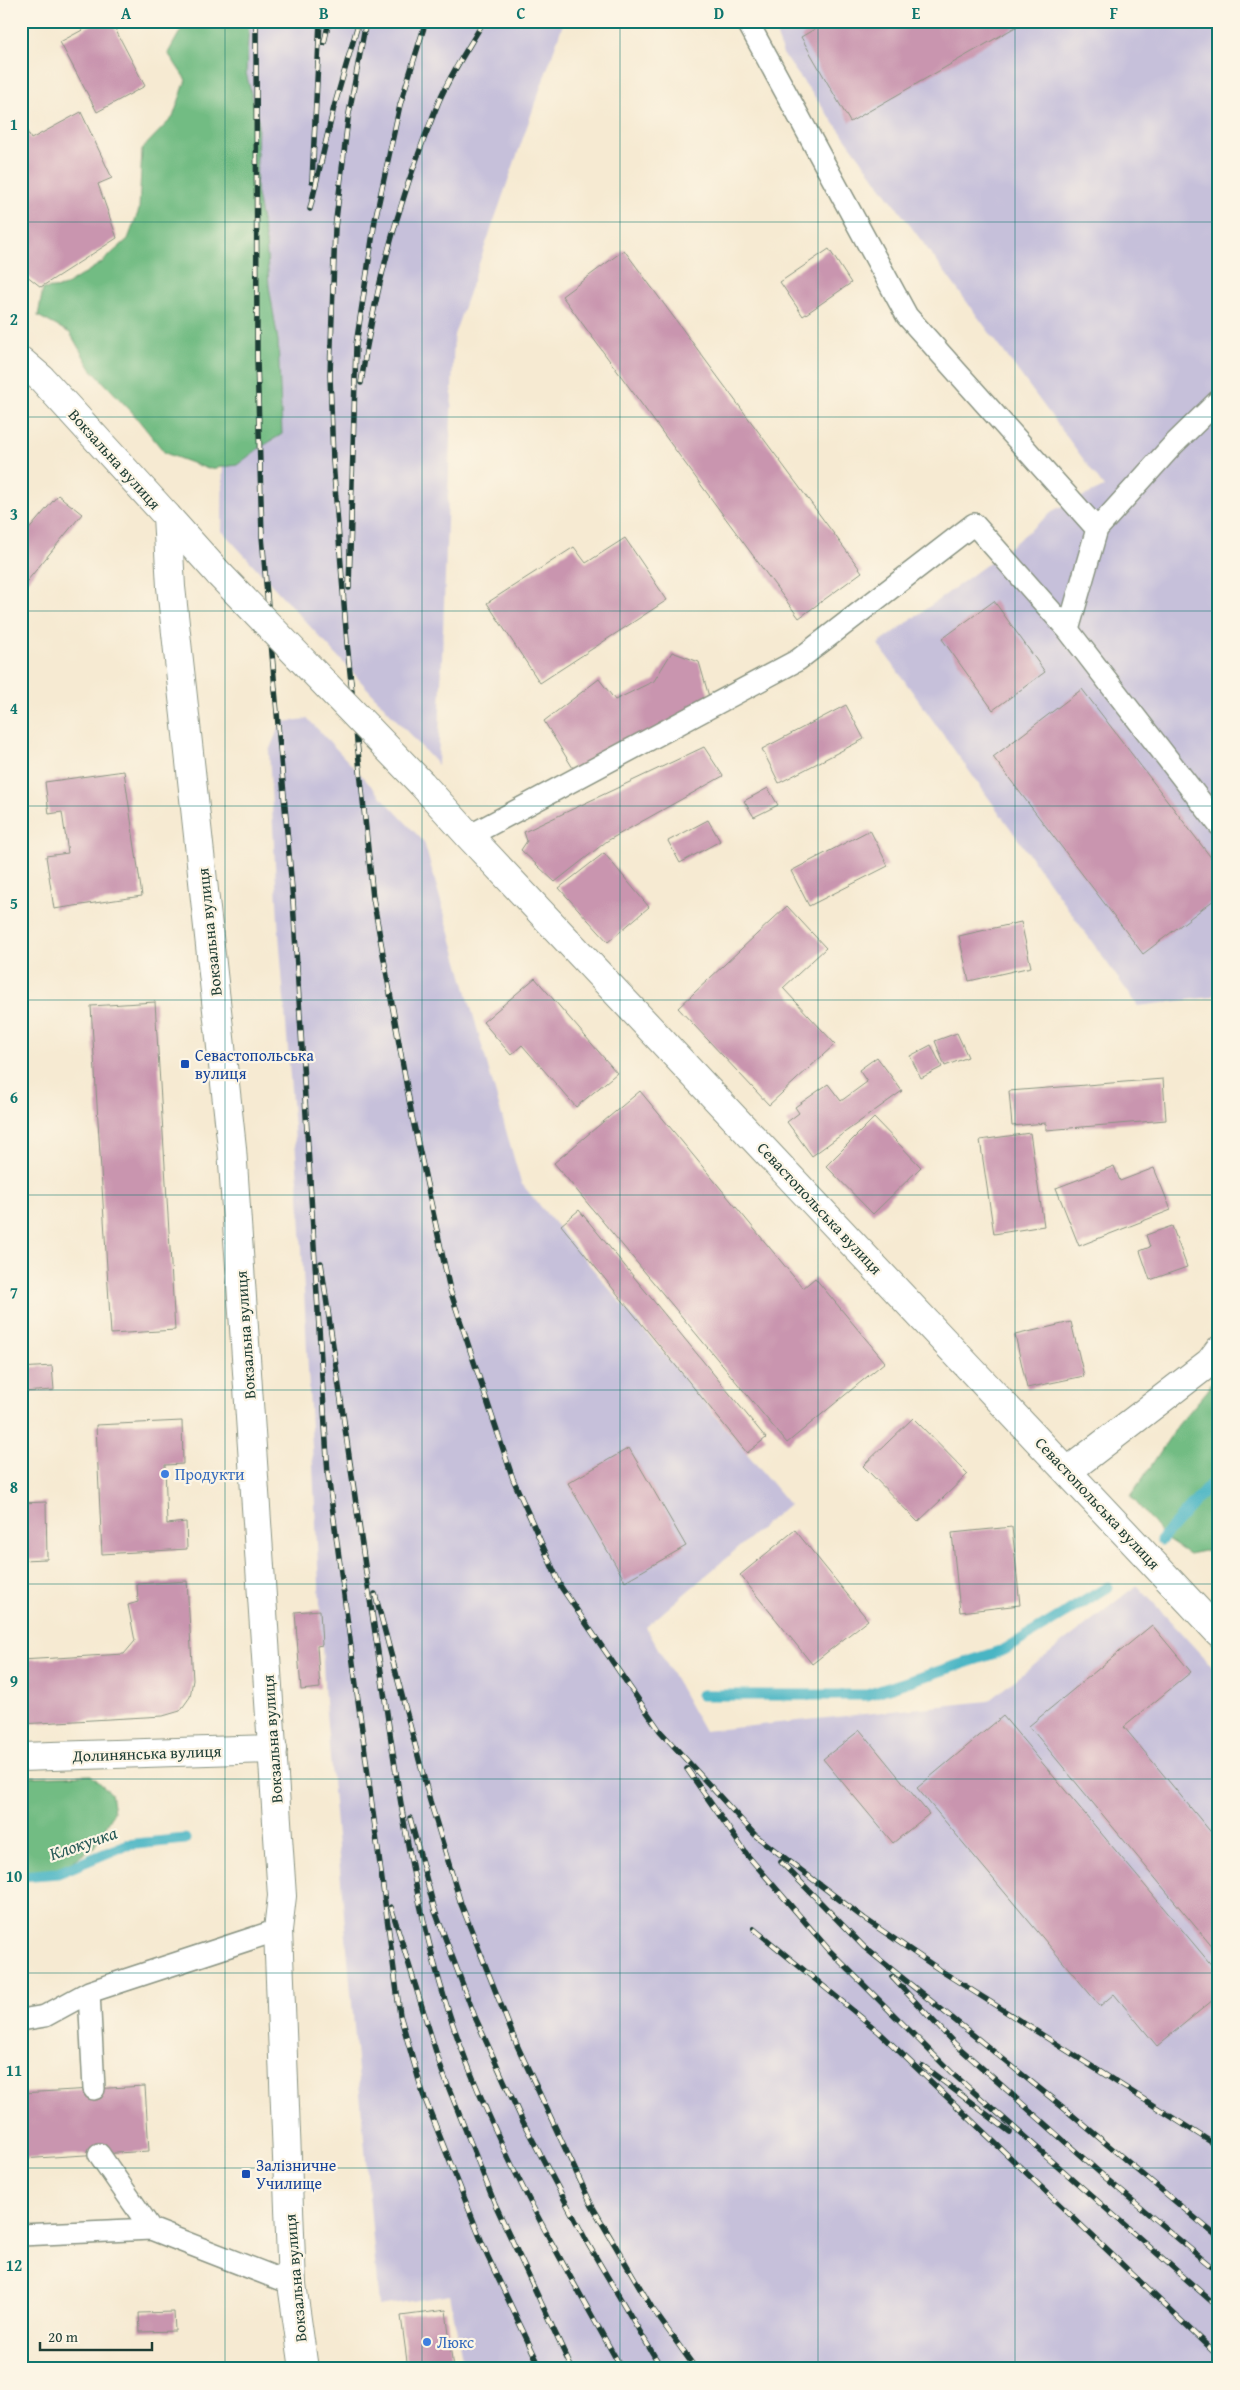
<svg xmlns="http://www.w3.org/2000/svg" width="1240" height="2390" font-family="'Gentium Book Plus',serif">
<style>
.industrial{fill:#c6c0da}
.forest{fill:#72bc83;stroke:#487c5c}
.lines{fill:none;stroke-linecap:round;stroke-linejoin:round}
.stream{stroke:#48b5c4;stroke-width:11}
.building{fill:#c995af}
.lane-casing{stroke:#8a9483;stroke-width:24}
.street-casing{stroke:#8a9483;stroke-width:30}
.secondary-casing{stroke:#8a9483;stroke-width:30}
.primary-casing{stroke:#8a9483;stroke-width:30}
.lane{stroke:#fff;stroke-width:21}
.street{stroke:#fff;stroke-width:28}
.secondary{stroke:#fff;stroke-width:28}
.primary{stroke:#fff;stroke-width:28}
.rail-casing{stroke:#1f3d34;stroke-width:5.5}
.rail{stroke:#fcf5e5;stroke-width:4;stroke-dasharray:11;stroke-linecap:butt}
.secondary-bridge-casing{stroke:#8a9483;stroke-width:30;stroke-linecap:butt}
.secondary-bridge{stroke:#fff;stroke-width:28}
.grid{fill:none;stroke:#0f766e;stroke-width:1;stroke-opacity:0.55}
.transit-dot{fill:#1a4fb4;stroke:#fcf5e5;stroke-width:2}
.shop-dot{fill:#3f7fe0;stroke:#fcf5e5;stroke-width:2}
.labels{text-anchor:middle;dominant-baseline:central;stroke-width:4.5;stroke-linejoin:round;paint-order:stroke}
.street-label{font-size:16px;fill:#1f3d34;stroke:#fcf5e5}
.transit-label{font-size:16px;fill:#164399;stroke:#fcf5e5;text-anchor:start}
.shop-label{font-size:16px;fill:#366cbe;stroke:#fcf5e5;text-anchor:start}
.water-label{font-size:18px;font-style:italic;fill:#295b58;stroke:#fcf5e5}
.neatline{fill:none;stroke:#0f766e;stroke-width:2}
.grid-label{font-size:16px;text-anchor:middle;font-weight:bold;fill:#0f766e}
</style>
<rect width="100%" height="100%" fill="#fcf5e5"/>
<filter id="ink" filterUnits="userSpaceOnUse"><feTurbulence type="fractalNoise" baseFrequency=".02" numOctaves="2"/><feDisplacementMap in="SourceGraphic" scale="10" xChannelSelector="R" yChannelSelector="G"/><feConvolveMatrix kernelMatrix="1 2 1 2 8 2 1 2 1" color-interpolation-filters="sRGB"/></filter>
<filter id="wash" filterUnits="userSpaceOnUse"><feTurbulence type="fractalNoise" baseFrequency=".0096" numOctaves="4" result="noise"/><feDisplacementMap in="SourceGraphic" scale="20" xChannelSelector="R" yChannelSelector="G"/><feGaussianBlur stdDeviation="1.12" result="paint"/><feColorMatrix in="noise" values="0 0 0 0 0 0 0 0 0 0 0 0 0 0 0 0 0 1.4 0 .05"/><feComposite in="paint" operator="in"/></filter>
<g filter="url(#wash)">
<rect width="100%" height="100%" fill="#f6ead2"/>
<path class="industrial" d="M228 21H564L454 335 438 765 222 531Z
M772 21H1219V990L1211 997 1138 1006 878 644 1001 554 1056 509 1104 487 783 54Z
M308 719 424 842 521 1183 789 1504 646 1627 704 1731 988 1701 1137 1585 1219 1674V2369H464L450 2295 379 2306 325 1702 299 1193 278 921 269 751 281 722Z"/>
<path class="forest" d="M186 21H249L246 73 258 120 256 190 266 242 269 286 278 341 282 434 258 449 237 465 208 469 165 453 132 412 91 369 70 333 38 316 43 289 63 287 101 263 128 239 139 210 142 149 173 117 186 80 168 53Z
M1219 1367V1548L1189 1554 1167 1540 1131 1496 1178 1425 1208 1390Z
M91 1775 111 1793 114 1812 94 1847 51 1876 21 1879V1777Z"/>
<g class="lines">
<path class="stream" d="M1161 1540 1219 1475
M702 1695H867L1004 1650 1108 1587
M21 1876 58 1873 126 1845 185 1839"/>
</g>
<g id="blocks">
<path class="building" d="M99 21H111L145 86 97 112 60 42Z
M824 21H1026L850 122 801 37 825 23Z
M81 112 112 178 98 184 117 238 41 287 21 271V120L31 139Z
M829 249 851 283 803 316 780 282Z
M624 250 862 572 799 618 562 296Z
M21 489 29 495 21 506Z
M58 495 82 514 23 586 21 585V539Z
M625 538 667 600 540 683 487 603 574 547 586 563Z
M994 601 1045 672 993 710 942 639Z
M672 652 699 662 710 700 576 773 544 721 599 679 615 700 654 681Z
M1082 689 1219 868V896L1143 954 993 757Z
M846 705 864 739 779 783 762 749Z
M704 747 723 776 607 841 555 882 521 850 527 841 524 832Z
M124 771 142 896 54 909 46 856 68 853 62 812 49 814 45 782Z
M768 788 778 805 754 817 744 801Z
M708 820 720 841 680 863 668 841Z
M870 830 888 866 809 906 791 871Z
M604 853 649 907 608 942 559 888Z
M787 906 826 948 783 988 835 1044 769 1105 678 1008Z
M1021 922 1031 967 969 981 959 936Z
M535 978 617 1073 576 1107 522 1045 511 1055 483 1022Z
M155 1002 175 1330 111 1334 91 1006Z
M957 1033 968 1057 945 1066 935 1041Z
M931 1045 942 1067 921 1078 910 1056Z
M877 1057 902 1091 812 1156 787 1122 799 1113 795 1107 828 1084 841 1101 867 1082 859 1070Z
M1163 1079 1166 1120 1046 1130V1123L1012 1126 1009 1091Z
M640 1091 803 1288 815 1278 885 1362 787 1443 554 1163Z
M874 1118 921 1167 873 1214 826 1166Z
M1030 1133 1044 1226 994 1234 980 1140Z
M1114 1166 1120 1181 1154 1168 1171 1210 1079 1246 1056 1188Z
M579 1210 766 1438 747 1453 561 1225Z
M1172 1226 1187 1267 1150 1280 1140 1251 1150 1247 1146 1235Z
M1071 1322 1084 1376 1027 1388 1015 1335Z
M52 1366 54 1390 21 1392V1368Z
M913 1418 968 1474 918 1522 863 1466Z
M182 1421 183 1464 165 1465 167 1524 186 1522 187 1549 102 1554 96 1425Z
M629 1448 686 1546 625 1581 568 1483Z
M46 1502 47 1559 21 1560V1503Z
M1012 1527 1020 1605 960 1612 952 1533Z
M795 1530 868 1620 812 1664 740 1575Z
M187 1581 193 1680 190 1697 180 1711 163 1716 21 1724V1660L124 1654 135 1641 128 1605 138 1602 137 1584Z
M320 1610 322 1645 317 1646 320 1688 301 1690 295 1612Z
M1152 1625 1191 1672 1124 1727 1219 1842V1955L1029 1726Z
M1003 1716 1219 1974V1995L1157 2046 1114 1994 1100 2006 917 1788Z
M860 1730 929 1814 893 1843 823 1759Z
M145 2086 149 2151 21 2159V2093Z
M446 2310 453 2369H408L401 2316Z
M174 2312 175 2331 140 2332 139 2313Z"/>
</g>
</g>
<g filter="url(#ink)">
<use href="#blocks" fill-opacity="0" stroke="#8a9483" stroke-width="1"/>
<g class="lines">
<g class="lane-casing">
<path id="lane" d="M747 21 907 316 1097 529 1068 630
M1097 529 1173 445 1219 400
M469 836 798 660 974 524 1068 630 1219 825
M21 2020 45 2016 89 1992
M94 2089 89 1992 278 1930
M99 2154 151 2229 292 2284
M21 2235 151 2229"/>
</g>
<g class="street-casing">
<path id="street" d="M1068 1471 1210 1362 1219 1350
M21 1757 273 1749"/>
</g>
<g class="secondary-casing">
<path id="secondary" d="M167 516 220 575
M422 784 469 836 1219 1633"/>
</g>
<g class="primary-casing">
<path id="primary" d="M21 361 42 379 167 516 171 587 232 1148 282 1896 278 1930 292 2284 304 2369"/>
</g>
<use href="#lane" class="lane"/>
<use href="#street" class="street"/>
<use href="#secondary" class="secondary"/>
<use href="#primary" class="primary"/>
<g class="rail-casing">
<path id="rail" d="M256 21 257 358 262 536 293 901 328 1475 400 2015 423 2094 487 2255 541 2369
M366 21 348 119 335 228 330 375 333 461 347 643 373 898 412 1116 450 1290 513 1479 561 1587 660 1731 756 1836 865 1919 943 1972 1219 2147
M324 43 329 21
M312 181 320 21
M310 209 334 107 359 21
M361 383C375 286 401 192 439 101 451 73 469 47 484 21
M349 588 356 345 375 220 400 105 426 21
M321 1263C341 1400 360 1536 381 1672 398 1789 414 1907 451 2019 493 2143 558 2256 622 2369
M375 1594 430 1801 461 1904 516 2043 592 2206 652 2308 696 2369
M687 1769 748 1856 830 1951 951 2072 1219 2308
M410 1818 435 1911 475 2017 522 2120 588 2244 662 2369
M781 1862 864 1947 1060 2105 1219 2238
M391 1907 442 2071 495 2204 572 2369
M754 1929 879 2032 1219 2357
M892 1977 954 2043 1108 2180 1219 2273
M923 2066 1010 2132"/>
</g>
<use href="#rail" class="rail"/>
<g class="secondary-bridge-casing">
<path id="secondary-bridge" d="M220 575 422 784"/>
</g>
<use href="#secondary-bridge" class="secondary-bridge"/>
</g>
</g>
<path class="grid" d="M225 21V2369M422 21V2369M620 21V2369M818 21V2369M1015 21V2369M21 222H1219M21 417H1219M21 611H1219M21 806H1219M21 1000H1219M21 1195H1219M21 1390H1219M21 1584H1219M21 1779H1219M21 1973H1219M21 2168H1219"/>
<g class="transit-dot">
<rect x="180" y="1059" width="10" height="10" rx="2.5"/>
<rect x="241" y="2169" width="10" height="10" rx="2.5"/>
</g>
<g class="shop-dot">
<circle cx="165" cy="1474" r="5"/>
<circle cx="427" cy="2342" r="5"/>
</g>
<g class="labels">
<g class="street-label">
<text transform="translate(115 459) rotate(48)">Вокзальна вулиця</text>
<text transform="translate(209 932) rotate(-96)">Вокзальна вулиця</text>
<text transform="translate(820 1208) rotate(47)">Севастопольська вулиця</text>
<text transform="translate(245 1335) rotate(-94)">Вокзальна вулиця</text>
<text transform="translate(1098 1503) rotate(47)">Севастопольська вулиця</text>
<text transform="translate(272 1739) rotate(-94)">Вокзальна вулиця</text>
<text transform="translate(147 1753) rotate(-2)">Долинянська вулиця</text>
<text transform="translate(295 2278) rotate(-95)">Вокзальна вулиця</text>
</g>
<g class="transit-label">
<text x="195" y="1055">Севастопольська<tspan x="195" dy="18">вулиця</tspan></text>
<text x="256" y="2165">Залізничне<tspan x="256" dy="18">Училище</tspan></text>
</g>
<g class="shop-label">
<text x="175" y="1474">Продукти</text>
<text x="437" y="2342">Люкс</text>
</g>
<g class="water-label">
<text transform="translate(83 1843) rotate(-19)">Клокучка</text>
</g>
</g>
<rect width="1240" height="2390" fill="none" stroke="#fcf5e5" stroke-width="55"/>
<path d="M40 2342v8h112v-8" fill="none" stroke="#1f3d34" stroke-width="2.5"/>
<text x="48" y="2342" font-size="15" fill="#1f3d34" stroke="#fcf5e5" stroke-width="4" paint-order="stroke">20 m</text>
<rect x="28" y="28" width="1184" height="2334" class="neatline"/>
<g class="grid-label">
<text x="126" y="19">A</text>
<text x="324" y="19">B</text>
<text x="521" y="19">C</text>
<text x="719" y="19">D</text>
<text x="916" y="19">E</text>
<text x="1114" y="19">F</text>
<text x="14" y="130">1</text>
<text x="14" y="325">2</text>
<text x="14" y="520">3</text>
<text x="14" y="714">4</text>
<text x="14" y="909">5</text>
<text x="14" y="1103">6</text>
<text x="14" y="1298">7</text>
<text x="14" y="1493">8</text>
<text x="14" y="1687">9</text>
<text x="14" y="1882">10</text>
<text x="14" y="2076">11</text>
<text x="14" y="2271">12</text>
</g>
</svg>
